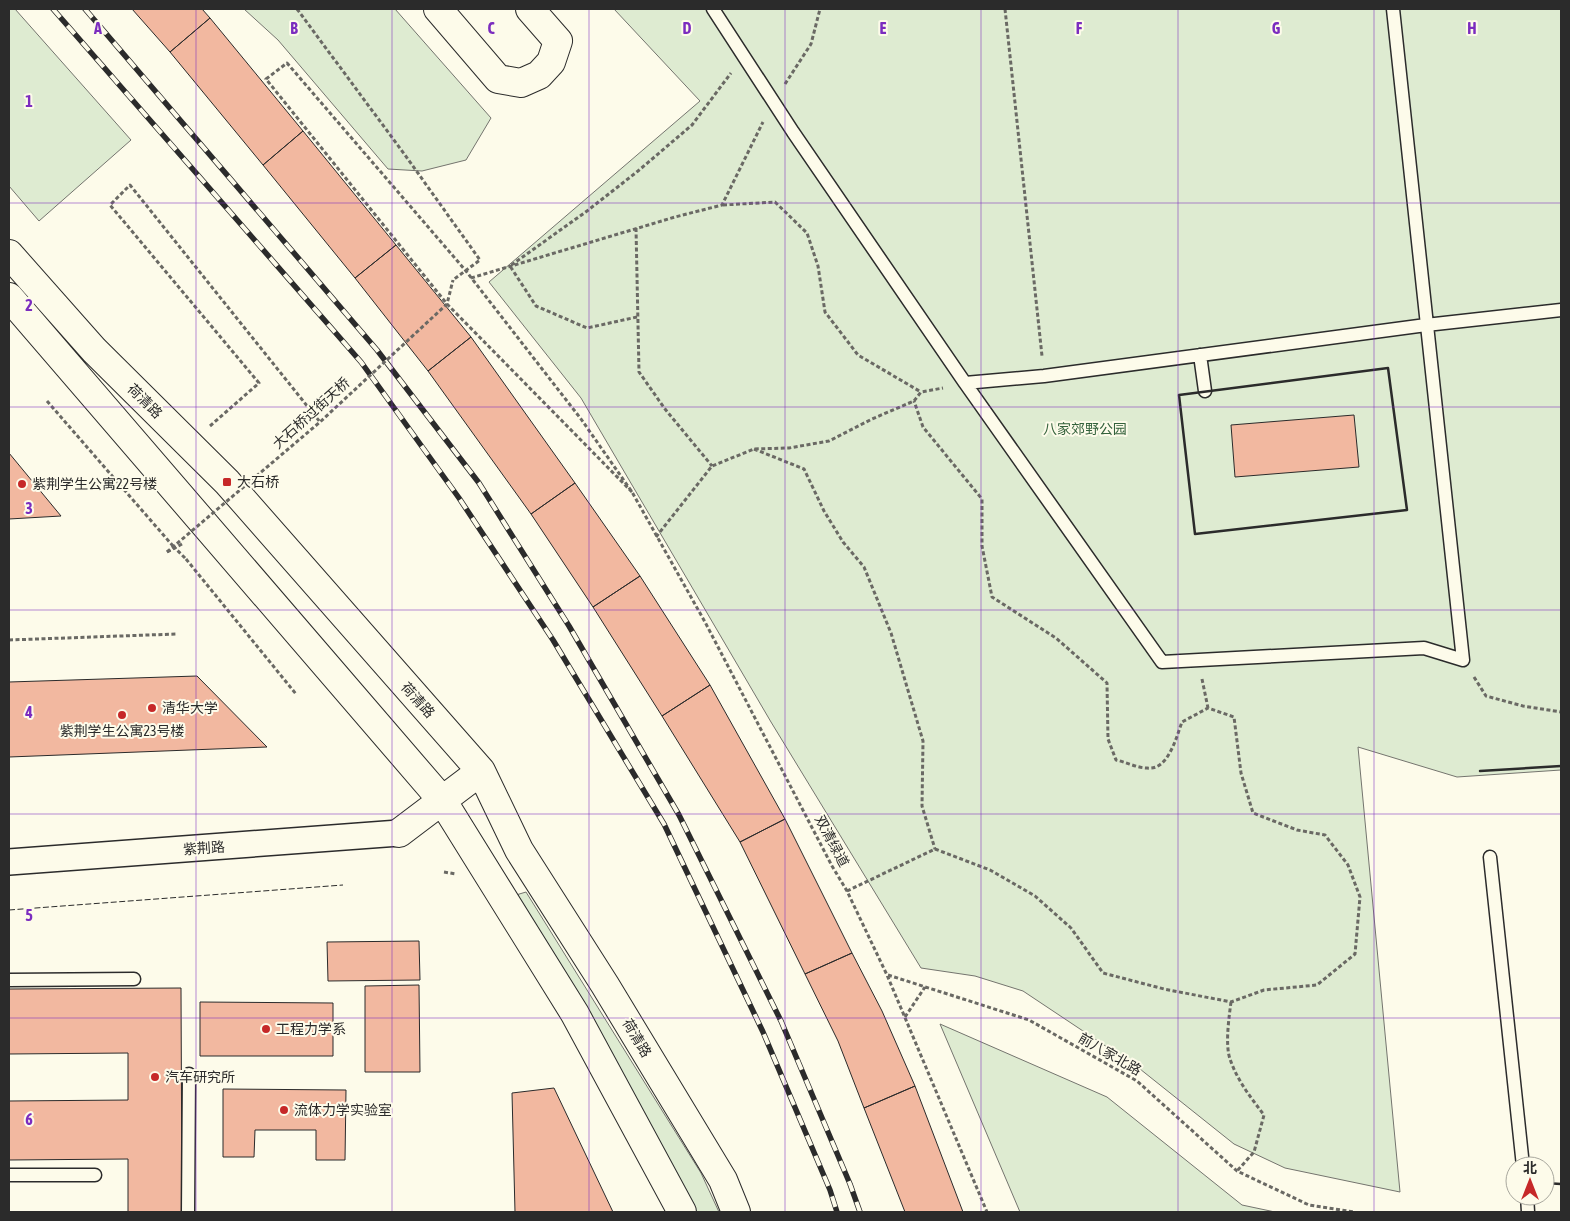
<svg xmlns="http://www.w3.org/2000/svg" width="1570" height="1221" font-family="'Asap Condensed','Noto Sans SC',sans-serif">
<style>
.green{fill:#deebd1;stroke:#74746e}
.building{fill:#f2b8a0;stroke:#2b2b2b}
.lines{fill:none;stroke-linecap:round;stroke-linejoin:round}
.service-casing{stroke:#2b2b2b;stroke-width:15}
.minor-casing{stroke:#2b2b2b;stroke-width:28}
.secondary-casing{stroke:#2b2b2b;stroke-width:30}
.motorway-casing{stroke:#2b2b2b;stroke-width:30}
.path{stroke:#6a6964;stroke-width:3;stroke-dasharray:4 2.5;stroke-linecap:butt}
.service{stroke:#fdfbea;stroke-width:12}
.minor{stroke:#fdfbea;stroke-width:25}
.secondary{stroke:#fdfbea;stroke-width:28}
.motorway{stroke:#fdfbea;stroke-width:28}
.rail-casing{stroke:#2b2b2b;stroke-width:5.5}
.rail{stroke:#fdfbea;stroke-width:4;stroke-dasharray:11;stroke-linecap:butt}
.path-bridge{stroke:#6a6964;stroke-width:3;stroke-dasharray:4 2.5;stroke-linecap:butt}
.fence{stroke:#2b2b2b;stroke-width:1;stroke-dasharray:6 2.5;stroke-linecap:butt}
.wall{stroke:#2b2b2b;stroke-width:2.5}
.grid{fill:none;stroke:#7b2cbf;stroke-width:1;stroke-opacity:0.55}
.poi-dot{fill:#c62828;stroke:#fdfbea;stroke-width:2}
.labels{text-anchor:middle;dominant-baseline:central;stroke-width:4;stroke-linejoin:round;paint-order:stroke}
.street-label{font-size:14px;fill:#2b2b2b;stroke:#fdfbea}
.park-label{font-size:14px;fill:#34623c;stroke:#fdfbea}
.poi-label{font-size:14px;fill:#2b2b2b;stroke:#fdfbea;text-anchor:start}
.grid-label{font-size:16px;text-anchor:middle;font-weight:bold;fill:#7b2cbf;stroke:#fdfbea;stroke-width:4;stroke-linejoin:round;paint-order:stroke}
</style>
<rect width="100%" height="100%" fill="#fdfbea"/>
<path class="green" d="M9 9H15L131 140 39 221 9 186Z
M244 9H395L491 118 466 160 422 171 388 169 278 40Z
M614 9H1561V770L1457 777 1358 747 1400 1192 1285 1168 1234 1144 1140 1069 1023 991 975 976 921 968 771 722 581 398 489 282 700 101Z
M526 892 701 1173 719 1212H684L516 895Z
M940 1024 1107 1097 1242 1205 1275 1212H1020Z"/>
<path class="building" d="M132 9H202L210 18 170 52Z
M210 18 303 131 263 165 170 52Z
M303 131 396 245 355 278 263 165Z
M396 245 471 337 428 371 355 278Z
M471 337 575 483 531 514 428 371Z
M1354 415 1359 467 1235 477 1231 425Z
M9 453 61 516 9 519Z
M575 483 640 576 593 607 531 514Z
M640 576 710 685 662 716 593 607Z
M197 676 267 747 9 757V682Z
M710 685 785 819 740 842 662 716Z
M785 819 852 953 805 974 740 842Z
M419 941 420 980 328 981 327 942Z
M852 953 882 1011 915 1086 864 1108 838 1041 805 974Z
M419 985 420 1072H365V986Z
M181 988 182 1212H128V1159L9 1160V1101L128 1100V1053L9 1054V989Z
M200 1002 333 1003V1056H200Z
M915 1086 963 1212H905L864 1108Z
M554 1088 613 1212H515L512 1093Z
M223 1089 346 1090 345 1160H316V1130H255L254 1157H223Z"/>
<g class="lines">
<g class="service-casing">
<path id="service" d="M713 9 793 132 965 383 1044 376 1426 325 1561 310
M1200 355 1205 391
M965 383 1162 662 1424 648 1463 660 1393 9
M1490 857 1523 1166
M9 980 134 979
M9 1175H95
M1527 1196 1528 1212
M188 1212 189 1074"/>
</g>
<g class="minor-casing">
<path id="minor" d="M9 862 399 833"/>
</g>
<g class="secondary-casing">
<path id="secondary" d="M9 254 94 350 227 482 481 771 519 850 605 985 723 1180 736 1212
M9 297 442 800 575 1014 682 1212
M399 833 481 771"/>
</g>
<g class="motorway-casing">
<path id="motorway" d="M438 9 498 79 521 83 539 75 551 62 558 41 530 9"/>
</g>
<path class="path" d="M297 9 405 155 480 260 453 280
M1005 9 1042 356
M785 84 811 44 820 9
M723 205 775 202 807 233 818 266 825 312 858 355 921 392
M636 228 639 372 665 409 712 466
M471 278 675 217 722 205 763 122
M637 317 587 328 536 306 510 266 587 211 638 171 692 125 731 73
M47 401 173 546
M210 426 259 383 110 205 130 185 320 422
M754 449 804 469 824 511 843 542 864 567 891 633 923 741 922 806 935 849
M632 492 447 304 266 79 287 63 466 271 581 419 632 492 705 622 832 866 847 891 887 975 987 1212
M656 537 712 466 754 449 789 448 829 441 872 419 914 401 921 392 943 388
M167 552 184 543
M186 559 296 694
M9 640 176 634
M1474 677 1486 696 1523 706 1561 712
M1202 679 1208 708
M444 872 456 874
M847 891 935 849 990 870 1035 896 1071 928 1103 973 1164 989 1231 1002 1264 990 1317 985 1355 954 1360 897 1348 865 1325 835 1297 830 1253 813 1241 773 1234 717 1208 708 1182 722C1176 738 1168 771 1147 768 1137 768 1126 762 1116 760L1108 739 1107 683 1056 638 992 597 982 546V499L923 427 914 401
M888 975 1029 1020 1137 1081 1237 1171 1309 1205 1354 1212
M1231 1002C1229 1017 1225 1045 1230 1059 1237 1080 1251 1098 1264 1115L1254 1152 1237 1171
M905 1017 925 987"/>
<use href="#service" class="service"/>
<use href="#minor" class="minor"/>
<use href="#secondary" class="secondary"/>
<use href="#motorway" class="motorway"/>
<g class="rail-casing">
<path id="rail" d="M53 9 361 362 459 498 553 640 664 824 763 1032 830 1190 837 1212
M85 9 377 350 479 483 569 626 679 815 781 1021 850 1184 860 1212"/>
</g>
<use href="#rail" class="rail"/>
<path class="path-bridge" d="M173 546 186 559
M167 552 320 422 447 304 453 280"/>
<path class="fence" d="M9 910 343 885"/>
<path class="wall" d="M1388 368 1407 510 1195 534 1179 395Z
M1480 771 1561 766
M1545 1183 1561 1184"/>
</g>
<path class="grid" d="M196 9V1212M392 9V1212M589 9V1212M785 9V1212M981 9V1212M1178 9V1212M1374 9V1212M9 203H1561M9 407H1561M9 610H1561M9 814H1561M9 1018H1561"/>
<g class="poi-dot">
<rect x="222" y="477" width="10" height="10" rx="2.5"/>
<circle cx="22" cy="484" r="5"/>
<circle cx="152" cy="708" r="5"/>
<circle cx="122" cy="715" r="5"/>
<circle cx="266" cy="1029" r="5"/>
<circle cx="155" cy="1077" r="5"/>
<circle cx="284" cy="1110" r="5"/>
</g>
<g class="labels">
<g class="street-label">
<text transform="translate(145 401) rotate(45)">荷清路</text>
<text transform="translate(311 413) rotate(-42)">大石桥过街天桥</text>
<text transform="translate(418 700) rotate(48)">荷清路</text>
<text transform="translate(832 841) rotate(62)">双清绿道</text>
<text transform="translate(204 848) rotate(-4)">紫荆路</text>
<text transform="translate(637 1038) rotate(59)">荷清路</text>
<text transform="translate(1110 1054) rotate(30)">前八家北路</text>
</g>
<g class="park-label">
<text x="1085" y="429">八家郊野公园</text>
</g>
<g class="poi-label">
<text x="237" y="482">大石桥</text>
<text x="32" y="484">紫荆学生公寓22号楼</text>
<text x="162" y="708">清华大学</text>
<text x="122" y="731" text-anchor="middle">紫荆学生公寓23号楼</text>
<text x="276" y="1029">工程力学系</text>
<text x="165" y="1077">汽车研究所</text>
<text x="294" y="1110">流体力学实验室</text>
</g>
</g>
<g class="grid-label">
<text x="98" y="34">A</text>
<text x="294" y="34">B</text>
<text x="491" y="34">C</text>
<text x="687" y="34">D</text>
<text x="883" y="34">E</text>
<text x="1079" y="34">F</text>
<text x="1276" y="34">G</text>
<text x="1472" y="34">H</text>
<text x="29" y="107">1</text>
<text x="29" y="311">2</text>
<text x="29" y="514">3</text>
<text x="29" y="718">4</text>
<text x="29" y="921">5</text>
<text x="29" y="1125">6</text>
</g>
<rect width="1570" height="1221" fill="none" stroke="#2b2b2b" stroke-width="20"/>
<g transform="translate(1530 1181)"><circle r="24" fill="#fdfbea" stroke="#a9a89e"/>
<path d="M0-4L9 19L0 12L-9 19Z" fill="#c62828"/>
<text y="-8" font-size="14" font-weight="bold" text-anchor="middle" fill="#2b2b2b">北</text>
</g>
</svg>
